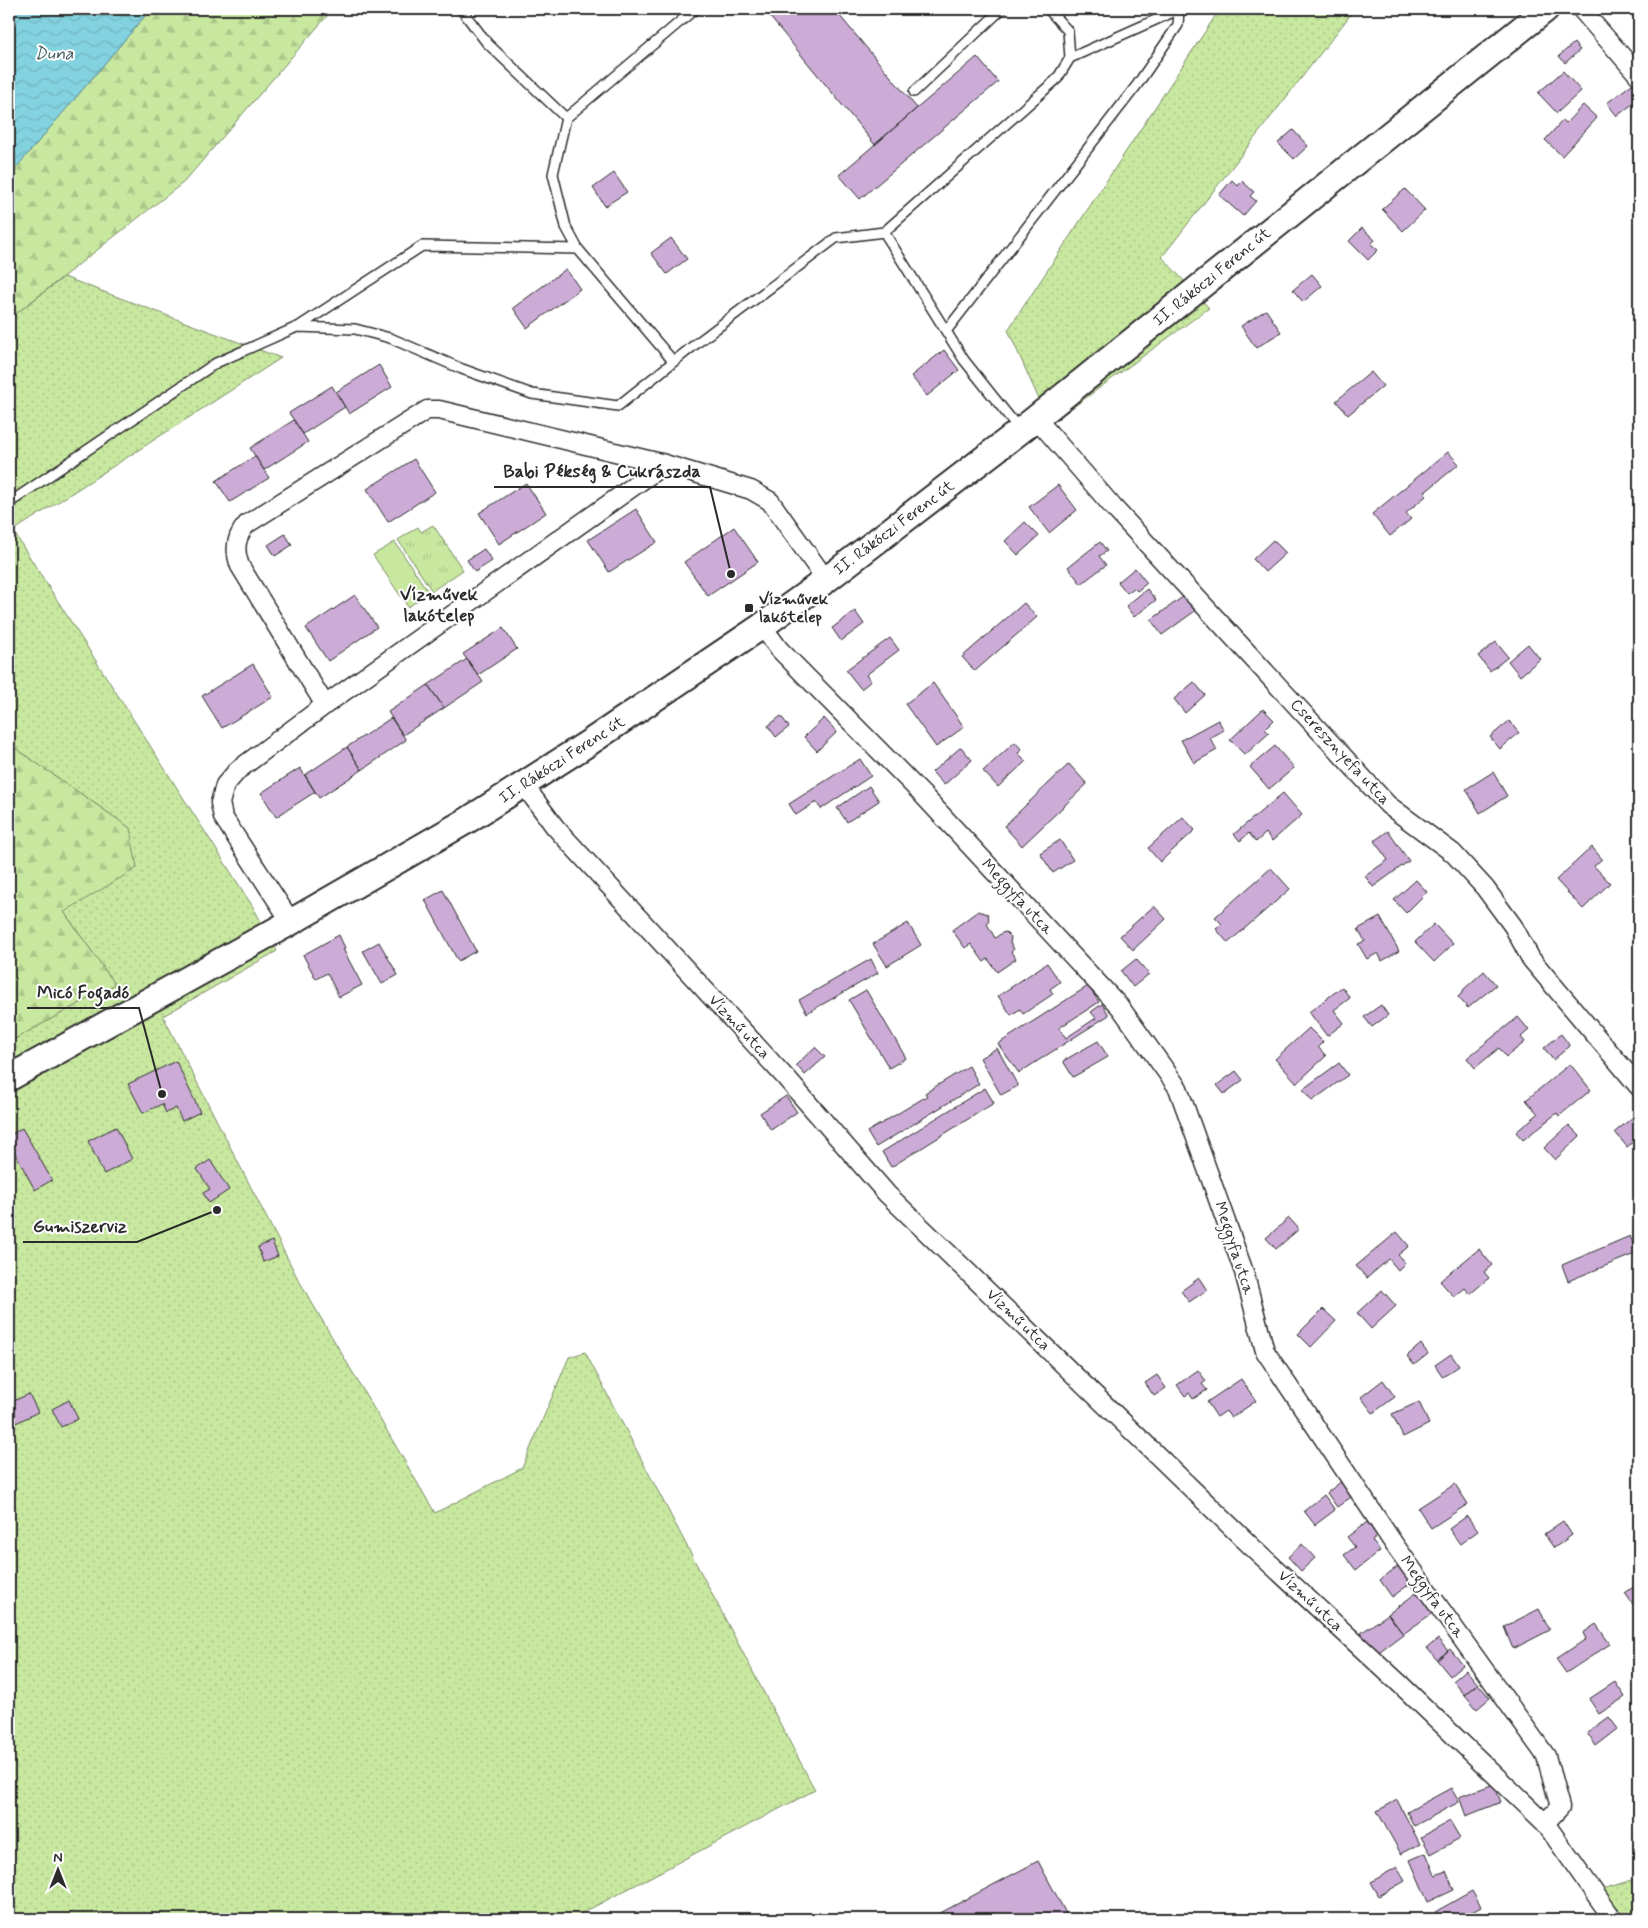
<svg xmlns="http://www.w3.org/2000/svg" width="1648" height="1928" font-family="Mynerve,sans-serif">
<style>
.grass{fill:url(#grass-dots);stroke:#7a8a66}
.forest{fill:url(#forest-firs);stroke:#7a8a66}
.park{fill:url(#park-tufts);stroke:#7a8a66}
.pitch{fill:#c8e8a0;stroke:#7a8a66}
.water{fill:url(#water-waves);stroke:#608f98}
.building{fill:#ccacd7;stroke:#2b2b2b}
.lines{fill:none;stroke-linecap:round;stroke-linejoin:round}
.lane-casing{stroke:#2b2b2b;stroke-width:12}
.street-casing{stroke:#2b2b2b;stroke-width:21}
.secondary-casing{stroke:#2b2b2b;stroke-width:29}
.lane{stroke:#fff;stroke-width:9}
.street{stroke:#fff;stroke-width:18}
.secondary{stroke:#fff;stroke-width:25}
.poi-dot{fill:#2b2b2b;stroke:#fff;stroke-width:2}
.labels{text-anchor:middle;dominant-baseline:central;stroke-width:4;stroke-linejoin:round;paint-order:stroke}
.street-label{font-size:16px;fill:#2b2b2b;stroke:#fff}
.poi-label{font-size:16px;font-weight:bold;fill:#2b2b2b;stroke:#fff;text-anchor:start}
.water-label{font-size:18px;font-style:italic;fill:#455d61;stroke:#fff}
.neighbourhood-label{font-size:18px;font-weight:bold;fill:#2b2b2b;stroke:#fff}
.leader{fill:none;stroke:#2b2b2b;stroke-width:2}
.callout-dot{fill:#2b2b2b;stroke:#fff;stroke-width:2}
.callout-label{font-size:18px;text-anchor:middle;font-weight:bold;fill:#2b2b2b;stroke:#fff;stroke-width:4;stroke-linejoin:round;paint-order:stroke}
</style>
<defs>
<pattern id="grass-dots" width="8" height="8" patternUnits="userSpaceOnUse" patternTransform="scale(1.25)"><rect width="8" height="8" fill="#c8e8a0"/><path d="M2 2h.1M6 6h.1" fill="none" stroke="#acc78a" stroke-width="1.8" stroke-linecap="round"/></pattern>
<pattern id="forest-firs" width="22" height="20" patternUnits="userSpaceOnUse" patternTransform="scale(1.25)"><rect width="22" height="20" fill="#c8e8a0"/><path d="M5 1l3.5 6h-7zM16 11l3.5 6h-7z" fill="#acc78a"/></pattern>
<pattern id="park-tufts" width="24" height="20" patternUnits="userSpaceOnUse" patternTransform="scale(1.25)"><rect width="24" height="20" fill="#c8e8a0"/><path d="M3 7l-1-3M5 7V3M7 7l1-3M15 17l-1-3M17 17v-4M19 17l1-3" fill="none" stroke="#acc78a"/></pattern>
<pattern id="water-waves" width="16" height="10" patternUnits="userSpaceOnUse" patternTransform="scale(1.25)"><rect width="16" height="10" fill="#83d2e0"/><path d="M0 5q4-4 8 0t8 0" fill="none" stroke="#71b4c0"/></pattern>
</defs>
<rect width="100%" height="100%" fill="#fff"/>
<filter id="ink" filterUnits="userSpaceOnUse"><feTurbulence type="fractalNoise" baseFrequency=".02" numOctaves="2"/><feDisplacementMap in="SourceGraphic" scale="10" xChannelSelector="R" yChannelSelector="G"/><feConvolveMatrix kernelMatrix="1 2 1 2 8 2 1 2 1" color-interpolation-filters="sRGB"/></filter>
<g filter="url(#ink)">
<path class="grass" d="M1220 9H1355L1162 257 1209 308 1050 424 1008 330Z
M64 277 281 358 13 531 253 907 277 951 163 1016 298 1279 435 1513 522 1468 569 1357 585 1352 815 1790 571 1919H9V1042L115 984 64 912 130 828 9 744V319Z
M1639 1878V1919H1614L1592 1892Z"/>
<path class="forest" d="M151 9H333L184 182 9 319V176Z
M9 744 130 828 137 868 64 912 115 984 9 1042Z"/>
<path class="park" d="M433 525 463 570 432 591 398 540 418 527 421 532Z"/>
<path class="pitch" d="M395 542 429 593 408 607 373 555Z"/>
<path class="water" d="M9 9H151L9 176Z"/>
<path class="building" d="M780 9H834L917 108 875 145 770 17Z
M1574 43 1580 50 1565 63 1559 56Z
M977 57 998 82 860 199 839 175Z
M1563 71 1581 91 1557 113 1538 93Z
M1636 81 1639 85V99L1617 116 1607 103Z
M1583 105 1597 118 1562 156 1545 140 1563 120 1566 123Z
M1293 130 1308 146 1294 159 1278 143Z
M614 173 627 192 605 206 593 188Z
M1232 180 1238 186 1242 181 1254 192 1250 196 1256 201 1243 216 1219 195Z
M1405 189 1425 210 1403 231 1382 209Z
M1362 228 1375 240 1371 244 1378 250 1368 260 1349 241Z
M671 238 687 259 667 274 651 253Z
M566 269 580 289 527 328 513 308Z
M1312 274 1322 286 1303 302 1293 290Z
M1266 310 1281 332 1256 348 1241 326Z
M944 350 959 370 927 396 911 376Z
M379 365 392 387 349 414 336 392Z
M1371 372 1383 386 1348 415 1336 401Z
M332 386 345 407 303 434 289 413Z
M294 420 308 442 264 470 250 448Z
M1448 452 1459 464 1424 493 1426 496 1406 513 1411 519 1390 536 1372 514Z
M255 456 269 478 230 502 216 481Z
M414 459 435 492 388 522 367 489Z
M526 483 546 513 499 544 479 513Z
M1058 485 1077 510 1049 533 1029 507Z
M636 509 657 542 609 572 588 540Z
M1025 522 1039 536 1018 555 1005 541Z
M734 527 758 562 708 596 684 562Z
M285 534 292 545 275 556 268 545Z
M1273 540 1286 553 1265 572 1253 559Z
M1100 542 1107 551 1099 556 1106 565 1081 584 1068 567Z
M484 549 492 561 475 572 467 560Z
M1135 568 1147 583 1137 591 1134 588 1127 593 1118 582Z
M1147 589 1156 600 1134 617 1126 606Z
M355 595 377 627 328 661 306 628Z
M1184 596 1195 611 1162 635 1151 620Z
M1024 603 1037 617 975 671 962 657Z
M855 611 864 624 841 641 832 628Z
M503 628 517 649 478 675 463 654Z
M890 638 899 650 866 675 871 681 861 689 846 670Z
M1496 642 1508 657 1490 671 1478 656Z
M1528 644 1540 659 1520 676 1508 661Z
M467 659 483 682 444 708 428 685Z
M253 664 273 697 222 728 202 696Z
M1194 682 1205 695 1185 713 1174 699Z
M933 683 964 727 936 747 905 704Z
M428 685 444 708 403 735 388 712Z
M1263 709 1274 720 1265 729 1269 733 1245 755 1230 740Z
M781 716 789 727 776 737 768 726Z
M391 718 406 740 362 770 347 747Z
M824 718 837 732 817 751 804 737Z
M1218 720 1224 730 1210 738 1217 750 1194 763 1181 740Z
M1509 721 1519 733 1500 749 1490 737Z
M1015 742 1022 750 1018 753 1026 761 998 787 983 771Z
M1275 746 1294 768 1269 789 1250 767Z
M347 747 362 770 319 798 305 775Z
M961 747 972 760 944 785 932 772Z
M860 759 871 776 821 809 816 802 796 815 789 804Z
M1069 764 1087 784 1022 846 1004 826Z
M300 768 315 792 276 817 261 793Z
M1493 772 1507 796 1480 813 1466 789Z
M869 786 879 801 847 822 837 808Z
M1283 793 1302 815 1272 841 1266 833 1256 842 1249 833 1240 841 1234 834Z
M1183 817 1195 830 1160 862 1148 848Z
M1388 831 1409 861 1373 887 1365 876 1388 860 1374 841Z
M1060 840 1073 860 1053 873 1040 853Z
M1592 847 1602 859 1594 866 1610 883 1583 909 1556 880Z
M1271 868 1290 889 1228 943 1216 929 1222 924 1215 917Z
M1416 880 1427 892 1406 913 1394 900Z
M443 890 476 951 458 961 425 900Z
M1154 906 1166 919 1133 950 1120 936Z
M978 911 988 914 989 921 987 924 995 938 1002 933 1006 932 1011 937 1010 943 1014 949 1011 952 1016 959 997 972 988 959 984 962 971 944 965 948 952 930Z
M1380 917 1399 951 1382 961 1378 953 1367 959 1358 944 1365 941 1358 929Z
M908 923 921 945 887 966 873 944Z
M1434 924 1453 944 1434 962 1415 942Z
M339 935 345 948 343 949 362 985 339 997 327 973 316 979 303 955Z
M379 942 398 975 382 984 363 951Z
M871 959 878 973 807 1013 799 1000Z
M1136 959 1149 974 1133 987 1121 971Z
M1047 963 1060 982 1050 989 1053 994 1023 1014 1020 1009 1011 1015 998 996Z
M1484 971 1496 985 1468 1008 1458 997 1464 991 1463 990Z
M1088 986 1099 1002 1059 1028 1066 1038 1096 1018 1091 1012 1102 1004 1109 1015 1019 1073 998 1044Z
M1342 987 1350 998 1334 1010 1344 1023 1327 1036 1309 1012Z
M866 990 906 1058 889 1068 849 1000Z
M1381 1005 1388 1015 1372 1027 1364 1017Z
M1518 1017 1529 1030 1521 1037 1525 1042 1506 1057 1499 1048 1475 1068 1467 1058Z
M1309 1028 1323 1042 1318 1047 1326 1056 1297 1083 1275 1059Z
M1561 1034 1570 1046 1553 1060 1544 1048Z
M1098 1041 1108 1057 1073 1077 1063 1061Z
M815 1047 825 1057 805 1075 796 1065Z
M997 1048 1018 1086 1001 1095 980 1058Z
M176 1061 200 1112 182 1121 176 1108 166 1113 162 1104 143 1113 128 1084Z
M1339 1063 1348 1075 1312 1101 1303 1089Z
M1570 1064 1591 1090 1559 1116 1557 1113 1523 1140 1516 1132 1538 1114 1526 1100Z
M969 1066 979 1084 876 1147 867 1132 927 1096 925 1093Z
M1236 1071 1243 1080 1224 1094 1217 1085Z
M985 1088 994 1103 891 1167 882 1152Z
M786 1096 797 1112 771 1130 760 1113Z
M1639 1112V1137L1627 1147 1615 1132Z
M1569 1125 1580 1136 1555 1160 1544 1148Z
M116 1127 132 1159 104 1174 88 1141Z
M22 1128 52 1180 35 1190 9 1142V1136Z
M210 1160 229 1190 209 1203 203 1193 210 1189 197 1169Z
M1289 1218 1299 1229 1276 1249 1266 1238Z
M1397 1232 1409 1246 1398 1255 1405 1263 1398 1270 1389 1259 1367 1278 1356 1266Z
M1630 1236 1637 1253 1568 1281 1562 1265Z
M272 1241 278 1256 263 1262 258 1247Z
M1479 1249 1492 1265 1484 1272 1489 1278 1470 1294 1465 1288 1454 1297 1440 1281Z
M1199 1278 1207 1290 1189 1302 1181 1291Z
M1382 1290 1396 1306 1371 1329 1357 1313Z
M1323 1309 1336 1321 1311 1347 1298 1334Z
M1421 1344 1428 1354 1414 1365 1407 1356Z
M1451 1354 1459 1366 1443 1377 1435 1365Z
M1198 1370 1206 1381 1202 1384 1207 1390 1193 1399 1189 1393 1185 1396 1177 1385Z
M1157 1375 1166 1388 1154 1396 1145 1383Z
M1241 1379 1256 1401 1231 1418 1226 1411 1217 1417 1207 1402Z
M1383 1380 1395 1397 1373 1413 1361 1397Z
M29 1394 38 1412 12 1425 9 1417V1403Z
M69 1400 78 1419 61 1427 52 1409Z
M1419 1402 1429 1424 1403 1437 1392 1414Z
M1343 1480 1354 1495 1337 1507 1327 1493Z
M1455 1484 1468 1504 1431 1528 1418 1508Z
M1324 1495 1335 1510 1315 1525 1304 1511Z
M1467 1516 1478 1531 1460 1544 1449 1529Z
M1370 1520 1381 1534 1372 1541 1380 1551 1356 1570 1344 1555 1355 1547 1347 1537Z
M1563 1521 1572 1535 1554 1548 1544 1534Z
M1302 1544 1315 1558 1301 1571 1288 1557Z
M1398 1566 1411 1583 1392 1597 1380 1580Z
M1639 1583V1606L1636 1609 1625 1593Z
M1419 1591 1434 1612 1403 1634 1388 1614Z
M1539 1609 1550 1630 1513 1649 1504 1627Z
M1388 1614 1403 1634 1376 1654 1361 1633Z
M1596 1624 1610 1644 1566 1673 1556 1659 1586 1639 1583 1633Z
M1438 1639 1448 1651 1437 1660 1427 1648Z
M1450 1649 1463 1665 1450 1676 1437 1660Z
M1466 1670 1478 1684 1465 1695 1453 1681Z
M1615 1682 1625 1697 1599 1714 1589 1699Z
M1478 1684 1490 1698 1477 1709 1465 1695Z
M1609 1717 1618 1729 1596 1746 1587 1733Z
M1494 1784 1501 1802 1466 1816 1459 1797Z
M1451 1788 1459 1802 1414 1826 1407 1812Z
M1397 1800 1420 1844 1401 1854 1377 1811Z
M1450 1821 1460 1838 1431 1854 1421 1837Z
M1426 1853 1435 1875 1446 1871 1454 1890 1428 1902 1410 1860Z
M1038 1861 1069 1919H929Z
M1397 1867 1405 1881 1379 1896 1371 1882Z
M1472 1891 1481 1907 1460 1919H1440L1435 1912Z"/>
<g class="lines">
<g class="lane-casing">
<path id="lane" d="M461 9 487 43 566 118
M1070 58 1180 9
M914 92 1002 9
M884 232 1057 79 1070 58 1068 31 1048 9
M298 327 422 246 578 249
M947 330 1137 85 1178 25 1179 9
M673 361 578 249 566 227 553 174 566 118 695 9
M9 503 216 363 297 327 355 329 390 338 462 369 532 394 618 406 697 343 836 238 884 232 964 360 1019 429"/>
</g>
<g class="street-casing">
<path id="street" d="M1581 9 1639 76
M1036 418 1113 507 1388 805 1453 853 1485 888 1513 926 1531 959 1639 1087
M762 626 779 649 922 794 1120 1007 1178 1088 1244 1272 1265 1351 1394 1544 1546 1756 1560 1807 1545 1823
M325 705 240 566C234 550 235 537 247 524L427 410H439L665 464 751 490 770 501 826 580
M524 785 555 827 786 1078 887 1194 1252 1547 1400 1684 1545 1823 1613 1919
M291 922 223 817 220 803 225 785 238 770 325 705 665 464"/>
</g>
<g class="secondary-casing">
<path id="secondary" d="M9 1078 291 922 468 820 587 744 762 626 826 580 1020 431 1546 9"/>
</g>
<use href="#lane" class="lane"/>
<use href="#street" class="street"/>
<use href="#secondary" class="secondary"/>
</g>
</g>
<rect class="poi-dot" x="744" y="603" width="10" height="10" rx="2.5"/>
<g class="labels">
<g class="street-label">
<text transform="translate(1212 277) rotate(-39)">II. Rákóczi Ferenc út</text>
<text transform="translate(894 528) rotate(-37)">II. Rákóczi Ferenc út</text>
<text transform="translate(1340 752) rotate(47)">Cseresznyefa utca</text>
<text transform="translate(562 760) rotate(-33)">II. Rákóczi Ferenc út</text>
<text transform="translate(1017 897) rotate(47)">Meggyfa utca</text>
<text transform="translate(739 1027) rotate(47)">Vízmű utca</text>
<text transform="translate(1234 1248) rotate(72)">Meggyfa utca</text>
<text transform="translate(1018 1320) rotate(44)">Vízmű utca</text>
<text transform="translate(1432 1597) rotate(54)">Meggyfa utca</text>
<text transform="translate(1310 1601) rotate(43)">Vízmű utca</text>
</g>
<g class="poi-label">
<text x="759" y="599">Vízművek<tspan x="759" dy="18">lakótelep</tspan></text>
</g>
<g class="water-label">
<text x="54" y="54">Duna</text>
</g>
<g class="neighbourhood-label">
<text x="439" y="595">Vízművek<tspan x="439" dy="21">lakótelep</tspan></text>
</g>
</g>
<path class="leader" d="M731 574L710 487H494M162 1094L139 1008H27M217 1210L137 1242H23"/>
<g class="callout-dot">
<circle cx="731" cy="574" r="5"/>
<circle cx="162" cy="1094" r="5"/>
<circle cx="217" cy="1210" r="5"/>
</g>
<g class="callout-label">
<text x="602" y="477">Babi Pékség &amp; Cukrászda</text>
<text x="83" y="998">Micó Fogadó</text>
<text x="80" y="1232">Gumiszerviz</text>
</g>
<rect width="1648" height="1928" fill="none" stroke="#fff" stroke-width="30"/>
<rect x="15" y="15" width="1618" height="1898" fill="none" stroke="#2b2b2b" stroke-width="2" filter="url(#ink)"/>
<g transform="translate(58 1870)" stroke="#ffffff" stroke-width="4" paint-order="stroke">
<path d="M0-4L9 19L0 12L-9 19Z" fill="#2b2b2b"/>
<text y="-8" font-size="14" font-weight="bold" text-anchor="middle" fill="#2b2b2b">N</text>
</g>
</svg>
